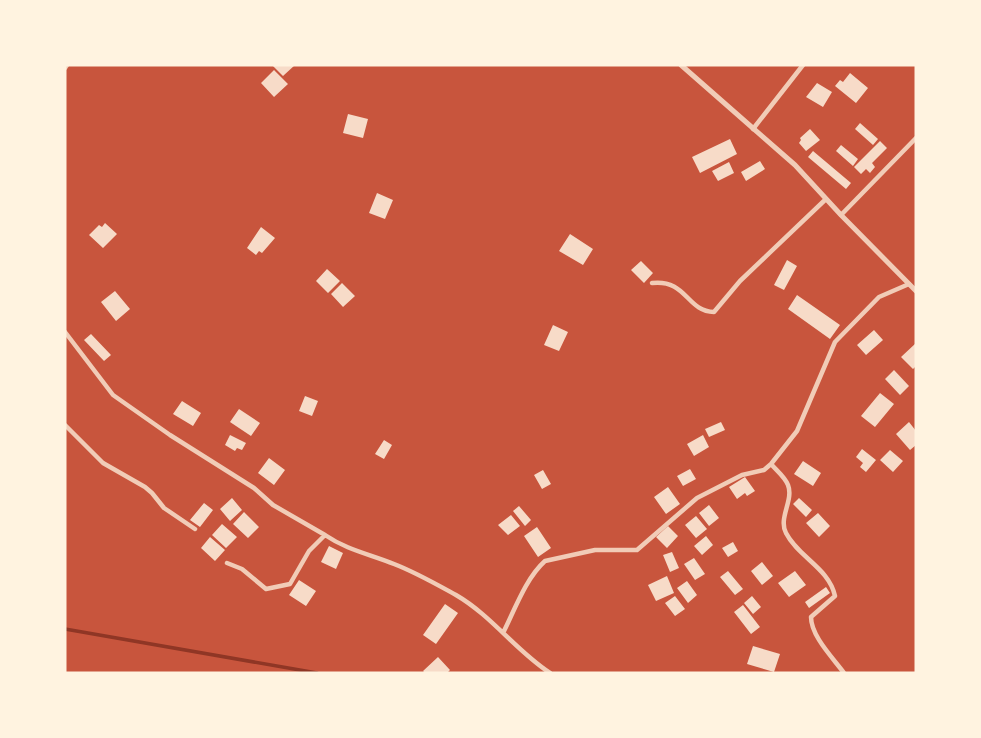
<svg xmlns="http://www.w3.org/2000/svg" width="981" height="738" font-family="'Roboto Condensed',sans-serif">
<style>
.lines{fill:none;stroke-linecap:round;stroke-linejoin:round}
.stream{stroke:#8f3625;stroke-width:3.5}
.building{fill:#f7dbc8}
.minor{stroke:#f1ccb7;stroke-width:4.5}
.tertiary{stroke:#f1ccb7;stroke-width:5}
</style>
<rect width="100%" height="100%" fill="#c8553d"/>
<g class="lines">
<path class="stream" d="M65 629 317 673"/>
</g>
<path class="building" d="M272 65H295L283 76Z
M274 70 288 84 274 97 261 83Z
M850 73 868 88 856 103 835 86 840 80 843 82Z
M817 83 832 92 823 107 806 97Z
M348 114 368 119 363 138 343 133Z
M860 123 878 139 873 145 855 129Z
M810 129 820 140 806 151 799 143 801 140 800 138Z
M730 139 737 154 700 173 692 157Z
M880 141 887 148 872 163 875 167 870 173 866 169 861 174 854 167Z
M841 145 858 159 853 166 836 151Z
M813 151 851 183 846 189 808 157Z
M760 161 765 169 746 181 741 172Z
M729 162 734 173 718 181 712 171Z
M377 193 393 200 385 219 369 213Z
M105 223 117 234 103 248 89 235 99 225 102 227Z
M261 227 275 238 262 253 259 251 256 255 247 248Z
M570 234 593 249 583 265 559 251Z
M787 260 797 266 784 290 774 285Z
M641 261 653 273 644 283 631 270Z
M327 269 340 281 328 293 316 281Z
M342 283 355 296 343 307 331 294Z
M115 291 130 309 116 321 101 302Z
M797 295 840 325 830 339 788 309Z
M553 325 568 332 559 351 544 345Z
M874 330 883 340 866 355 857 345Z
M91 334 111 355 104 361 84 340Z
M916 343V366L913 369 901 357Z
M894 370 909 386 900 395 885 379Z
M880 393 894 404 875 427 861 416Z
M305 396 318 401 312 416 299 411Z
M182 401 201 413 193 426 173 414Z
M239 409 260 423 251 436 230 422Z
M721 422 725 430 709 437 705 429Z
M909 422 916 431V445L910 450 896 434Z
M230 435 246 443 242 450 237 448 235 451 225 445Z
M703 435 709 447 694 456 687 444Z
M384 440 392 445 384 459 375 454Z
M862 449 876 460 866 472 860 467 863 463 856 457Z
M890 450 903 461 893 472 880 460Z
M269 458 285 470 274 485 258 473Z
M803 461 821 473 813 486 794 474Z
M690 469 696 479 683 486 677 476Z
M543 470 551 484 542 489 534 475Z
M745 477 755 491 747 496 745 493 737 499 729 487Z
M668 487 680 504 666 514 654 497Z
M232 498 242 510 230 521 220 509Z
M799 498 812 510 806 517 793 504Z
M204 503 213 510 200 527 190 520Z
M709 505 719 518 709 526 699 513Z
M519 506 531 520 525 526 513 511Z
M244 512 259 527 248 538 233 524Z
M818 513 830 526 819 537 806 523Z
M511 515 520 526 508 535 498 525Z
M696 516 707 529 696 538 685 525Z
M222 524 237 537 226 548 212 535Z
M668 526 678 536 667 548 656 537Z
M537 527 551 548 538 557 524 536Z
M706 536 713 545 702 555 694 546Z
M210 537 225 550 215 561 201 548Z
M733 542 738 551 728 557 722 548Z
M329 546 343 553 336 569 321 562Z
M672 552 679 568 670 572 663 555Z
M694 558 705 574 695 580 684 564Z
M762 562 773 576 762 585 751 571Z
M728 571 743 589 735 595 720 577Z
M795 571 806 585 789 597 778 583Z
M667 576 674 593 656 601 648 585Z
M299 580 316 591 306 606 289 595Z
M687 581 697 595 688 603 677 588Z
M826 587 830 593 809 608 805 602Z
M675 596 685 609 675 616 665 603Z
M752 596 761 607 753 614 744 603Z
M445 604 458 613 436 644 423 635Z
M743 605 760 627 751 634 734 612Z
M753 646 780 654 774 672 747 664Z
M438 657 450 670 447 673H425L423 671Z"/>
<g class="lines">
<path class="minor" d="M65 68 67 65
M753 129 803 65
M841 215 916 138
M652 283C687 279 686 311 714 312L740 281 826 199
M65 332 113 395 170 435 254 488 273 505 325 535
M65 425 103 463 145 487 152 493 164 508 195 529
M771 464C777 471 785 477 788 485 794 500 778 518 786 533 798 557 829 568 835 596L811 617C811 636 833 658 844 673
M227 563 242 569 266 589 290 584 309 551 325 535C347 550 369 554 394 564 415 572 436 584 456 595 492 616 516 651 550 673
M504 631C515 609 526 578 545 561L595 550H637L697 498 742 475 764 470 771 464 797 431 835 342 879 297 909 284"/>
<path class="tertiary" d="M681 65 795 165 841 215 916 291"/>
</g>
<rect width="981" height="738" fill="none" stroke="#fff3e0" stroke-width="133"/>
</svg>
